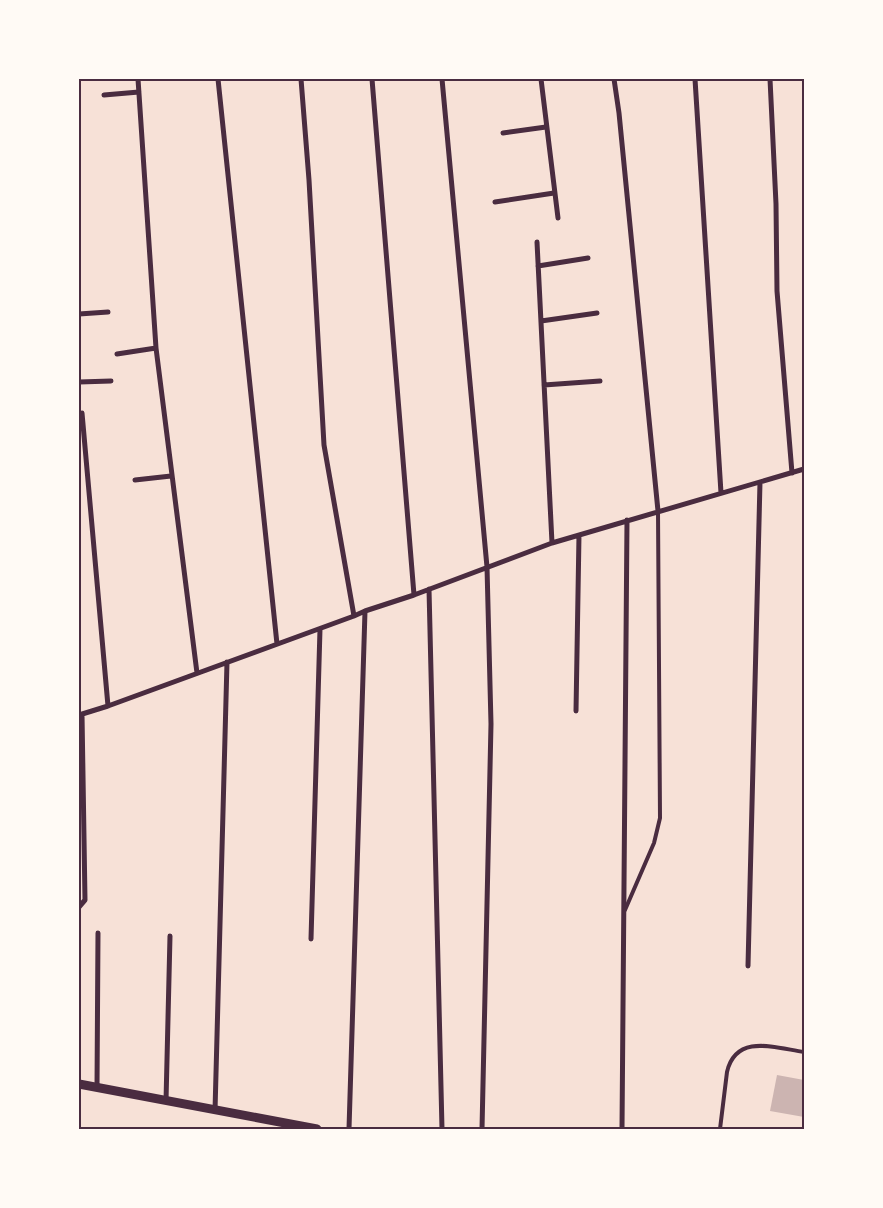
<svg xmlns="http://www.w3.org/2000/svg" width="883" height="1208" font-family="Roboto,sans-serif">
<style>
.building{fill:#ccb4b1}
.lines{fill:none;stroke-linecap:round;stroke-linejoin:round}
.service{stroke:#4a2c40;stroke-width:4}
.minor{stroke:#4a2c40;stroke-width:5}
.tertiary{stroke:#4a2c40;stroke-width:9}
.neatline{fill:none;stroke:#4a2c40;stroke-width:2}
</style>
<rect width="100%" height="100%" fill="#f7e1d7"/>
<path class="building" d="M777 1075 804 1080V1117L770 1111Z"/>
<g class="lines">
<path class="service" d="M625 910 654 843 660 818 658 511
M720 1129 727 1072C736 1033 776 1048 804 1052"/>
<path class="minor" d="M138 79 156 348 197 673
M218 79 277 644
M301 79 309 180 324 445 354 616
M372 79 414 595
M442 79 487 567 491 724 482 1129
M541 79 558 218
M614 79 619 113 658 511
M695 79 721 493
M770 79 776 204 777 291 792 473
M104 95 139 92
M503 133 546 127
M495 202 554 193
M537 242 552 543
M538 266 588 258
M79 314 108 312
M541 321 597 313
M117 354 156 348
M79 382 111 381
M544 385 600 381
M82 413 108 706
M135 480 171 476
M429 589 442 1129
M576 711 579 535
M79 715 108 706 354 616 365 611 414 595 552 543 804 469
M79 907 85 900 82 714
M311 939 320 629
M748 966 760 482
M97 1088 98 933
M166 1101 170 936
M215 1111 227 662
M349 1129 365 611
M622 1129 627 520"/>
<path class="tertiary" d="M79 1084 317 1129"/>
</g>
<rect width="883" height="1208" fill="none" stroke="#fffaf5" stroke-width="160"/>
<rect x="80" y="80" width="723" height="1048" class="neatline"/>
</svg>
